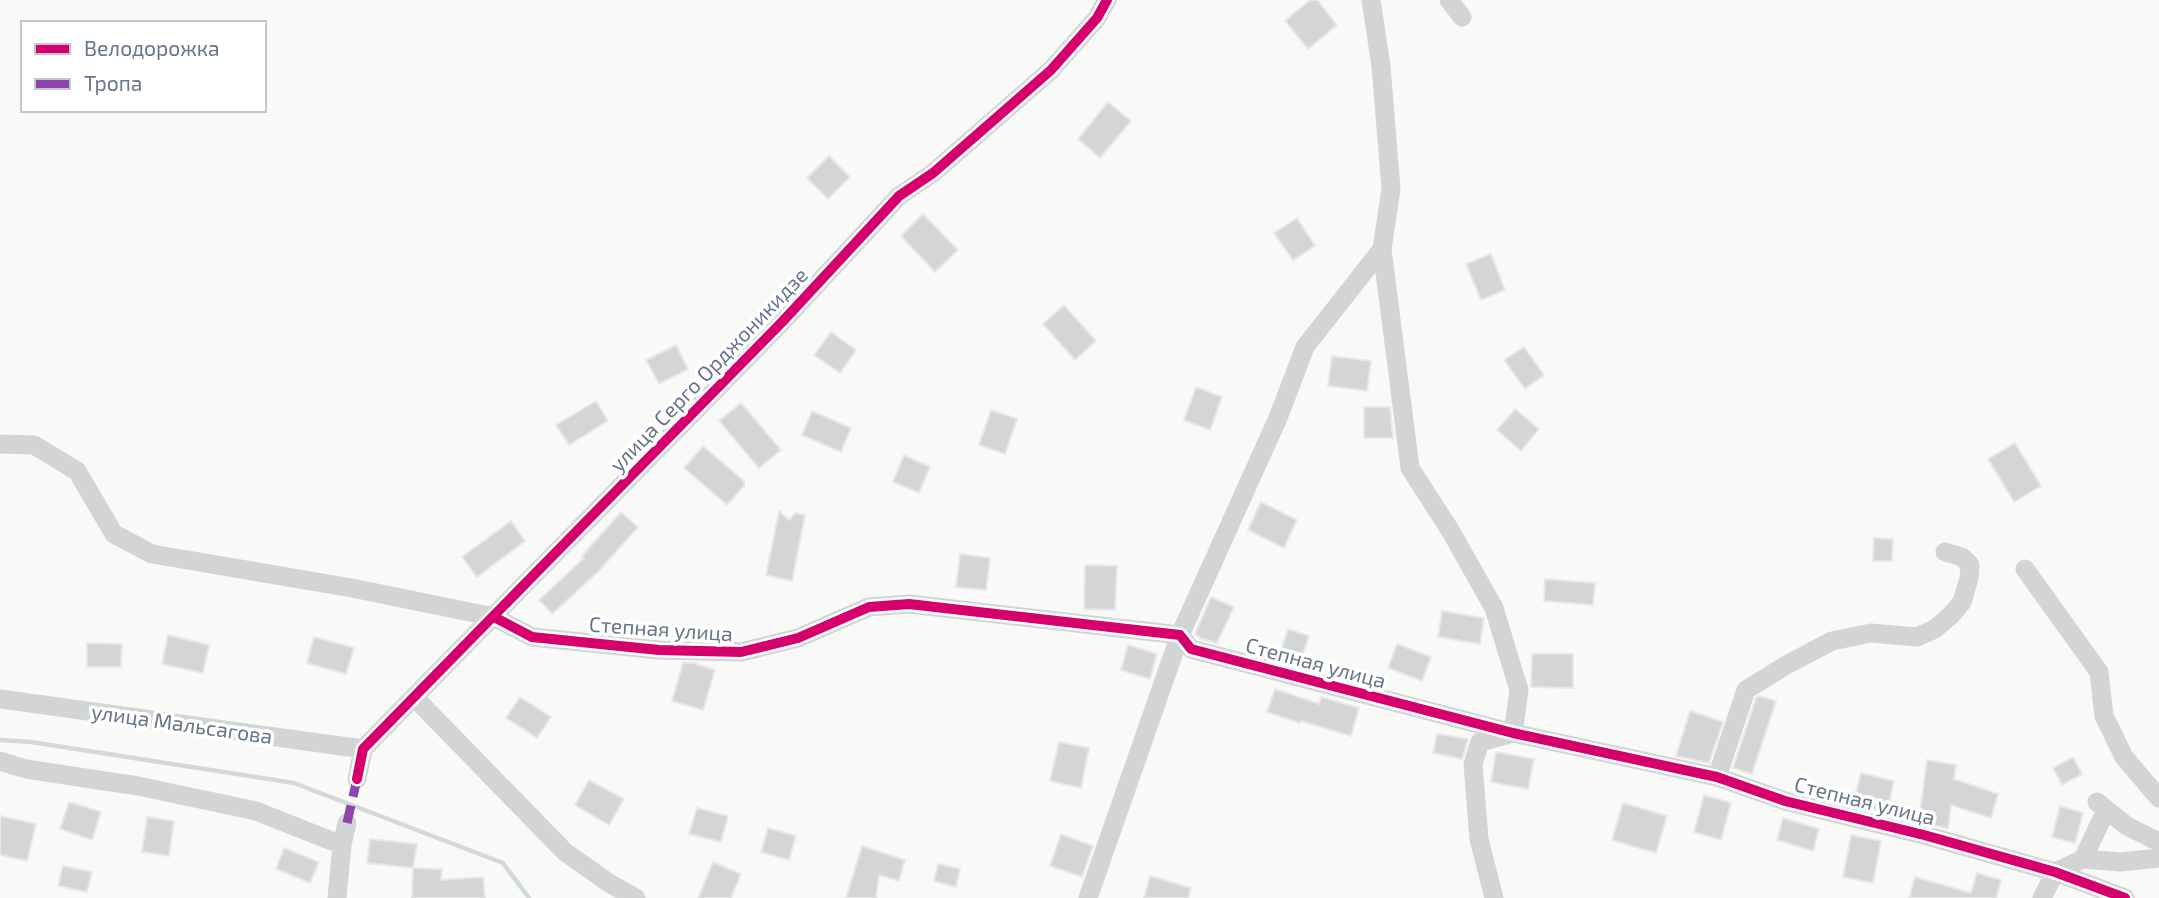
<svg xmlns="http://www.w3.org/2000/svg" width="2159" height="898" font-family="'Exo 2',sans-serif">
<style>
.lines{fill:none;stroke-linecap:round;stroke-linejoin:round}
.stream{stroke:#d2d9dd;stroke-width:4.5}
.building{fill:#d4d5d6;stroke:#e8e8e8;stroke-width:2}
.minor{stroke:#d3d4d5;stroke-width:19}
.quiet{stroke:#8e44ad;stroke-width:9;stroke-dasharray:18 9;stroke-linecap:butt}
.cycleway-casing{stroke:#fff;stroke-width:15}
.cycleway{stroke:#d6006c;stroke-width:10}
.labels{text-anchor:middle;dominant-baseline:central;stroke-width:7;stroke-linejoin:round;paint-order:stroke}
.street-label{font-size:21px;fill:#67768b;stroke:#fff}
</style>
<rect width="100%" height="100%" fill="#f9f9f8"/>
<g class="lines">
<path class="stream" d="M0 740 31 742 294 783 503 863 529 898"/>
</g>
<path class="building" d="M1310 0H1317L1337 25 1308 49 1285 21Z
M1108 102 1131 121 1100 158 1078 139Z
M829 156 850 177 828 199 807 178Z
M923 214 958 250 935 272 901 236Z
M1297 218 1315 246 1293 260 1274 233Z
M1491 254 1505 290 1481 300 1466 264Z
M1064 305 1096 341 1075 360 1043 324Z
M831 332 856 350 840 373 814 355Z
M676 345 688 369 659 384 646 360Z
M1524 347 1544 375 1525 389 1504 360Z
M1332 356 1371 361 1367 391 1328 386Z
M1196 387 1222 397 1210 430 1184 420Z
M596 401 608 421 569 445 556 425Z
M741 403 781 450 759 468 719 421Z
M1364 407H1390L1393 438H1364Z
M1515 409 1539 429 1521 451 1497 430Z
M991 410 1017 419 1005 454 979 445Z
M812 411 851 428 841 452 802 435Z
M2015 443 2041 486 2014 502 1988 459Z
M703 446 744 481V486L727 505 684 468Z
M904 455 930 467 919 493 893 482Z
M1261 502 1297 520 1284 548 1248 530Z
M779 511 789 520 796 513 805 515 792 581 766 575Z
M621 512 638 527 599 571 552 614 539 600 584 558 582 556Z
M511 521 525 541 477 577 462 557Z
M1874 538 1893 539 1892 561H1873Z
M960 554 990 558 986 590 956 587Z
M1085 565 1117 566 1115 610 1084 609Z
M1545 579 1595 583 1593 605 1544 601Z
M1211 597 1234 607 1217 643 1202 639 1195 634Z
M1442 611 1484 618 1480 644 1438 637Z
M1288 629 1309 636 1299 665 1278 659Z
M168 635 209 645 203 673 162 664Z
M314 637 354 648 346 674 307 663Z
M87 643 122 644 121 667H87Z
M1397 644 1431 657 1422 681 1388 668Z
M1128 645 1157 654 1150 679 1121 670Z
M1532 654H1573V688L1531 687Z
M683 663H693L715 670 703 710 672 701Z
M1275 689 1319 704 1321 697 1359 708 1351 736 1301 721 1300 723 1267 712Z
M1759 696 1776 701 1752 774 1733 768 1756 698Z
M520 697 551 717 537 738 506 718Z
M1690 711 1723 722 1709 763 1676 756Z
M1437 734 1468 739 1462 759 1433 753Z
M1059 742 1089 748 1081 788 1050 781Z
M1496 752 1534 759 1528 789 1491 782Z
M2073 757 2082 774 2062 785 2053 768Z
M1927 760 1956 765 1954 779 1998 794 1991 818 1951 805 1948 829 1919 821Z
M1861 773 1894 781 1887 813 1853 805Z
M589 780 624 799 609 825 575 805Z
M1704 795 1731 803 1721 840 1694 832Z
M69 802 101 812 92 840 60 829Z
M1623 803 1667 816 1656 853 1612 840Z
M2060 806 2083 813 2075 843 2052 837Z
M697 808 728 816 721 842 689 834Z
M0 816 36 824 27 861 0 855Z
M147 817 174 821 169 856 142 852Z
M1783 818 1819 829 1813 851 1777 840Z
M768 828 796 836 789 860 761 852Z
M1061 834 1093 846 1082 877 1050 866Z
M1851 835 1881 841 1873 883 1843 877Z
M370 839 417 844 413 868 367 863Z
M862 846 905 860 899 881 879 875 876 898H846Z
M284 848 319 862 310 883 276 869Z
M713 862 741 874 731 898H698Z
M938 864 960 869 956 887 934 881Z
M63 866 92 872 87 892 58 886Z
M413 868 442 869 441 880 483 877 485 898H412Z
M1977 873 2001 880 1996 898H1909L1915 877 1971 893Z
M1150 876 1191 888 1188 898H1144Z"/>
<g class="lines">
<path class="minor" d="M1449 0 1462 17
M1382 249 1410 468 1450 530 1494 608 1519 690 1513 733 1480 742 1473 764 1479 839 1494 898
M0 444 34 445 77 471 114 534 152 554 352 588 494 617 532 637 659 650 741 652 798 638 869 607 909 604 1180 635 1191 649 1513 733 1717 777 1785 801 1924 835 2055 872 2125 898
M2025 569 2099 672 2104 716 2124 757 2159 798
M415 698 565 852 609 883 636 898
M0 699 363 749
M0 761 26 769 138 786 256 811 342 845
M1717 777 1746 690 1788 664 1832 641 1871 633 1917 637 1935 629 1951 615 1962 602 1969 578 1970 565 1962 557 1945 552
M357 779 363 749 783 321 899 196 933 173 1051 70 1097 18 1107 0
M2097 802 2127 826 2159 842
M2083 859 2106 810
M337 898 342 845 347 823
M1088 898 1180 635 1278 418 1305 347 1382 249 1391 189 1381 66 1371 0
M2042 898 2055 872 2083 859 2121 862 2159 858"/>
<path class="quiet" d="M347 823 357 779"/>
<g class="cycleway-casing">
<path id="cycleway" d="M494 617 532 637 659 650 741 652 798 638 869 607 909 604 1180 635 1191 649 1513 733 1717 777 1785 801 1924 835 2055 872 2125 898
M357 779 363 749 783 321 899 196 933 173 1051 70 1097 18 1107 0"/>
</g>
<use href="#cycleway" class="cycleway"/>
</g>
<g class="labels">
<g class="street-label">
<text transform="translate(708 369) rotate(-46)">улица Серго Орджоникидзе</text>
<text transform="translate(661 628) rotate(4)">Степная улица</text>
<text transform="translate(1316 662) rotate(15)">Степная улица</text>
<text transform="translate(182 723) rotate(8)">улица Мальсагова</text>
<text transform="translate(1865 800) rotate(14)">Степная улица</text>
</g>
</g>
<rect x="21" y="21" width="245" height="91" fill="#ffffff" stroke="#c2c8d1" stroke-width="2"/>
<rect x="35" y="44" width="35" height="10" fill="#d6006c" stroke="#c2c8d1" stroke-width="2"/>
<text x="84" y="56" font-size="21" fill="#67768b">Велодорожка</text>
<rect x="35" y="79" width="35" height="10" fill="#8e44ad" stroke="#c2c8d1" stroke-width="2"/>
<text x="84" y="91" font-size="21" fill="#67768b">Тропа</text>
</svg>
